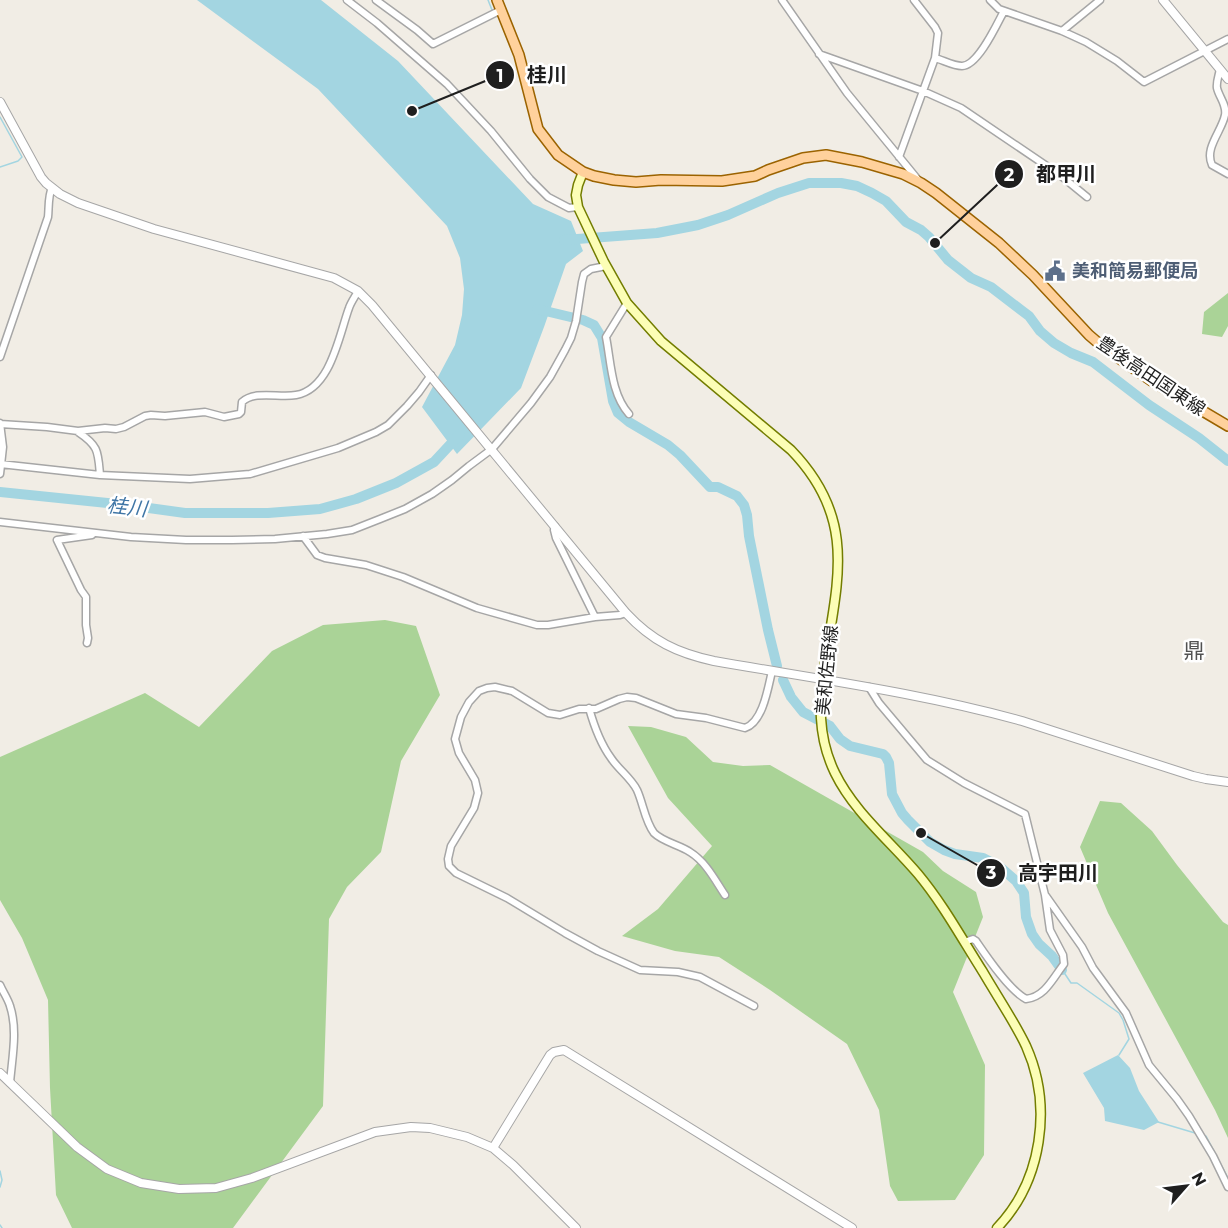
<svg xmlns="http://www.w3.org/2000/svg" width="1228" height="1228" font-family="Montserrat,'Noto Sans JP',sans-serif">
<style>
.forest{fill:#aad397}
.water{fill:#a3d5e1}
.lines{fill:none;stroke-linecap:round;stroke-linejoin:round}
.stream{stroke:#a3d5e1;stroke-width:1.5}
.river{stroke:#a3d5e1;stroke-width:10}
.minor-casing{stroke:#a6a6a6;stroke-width:9}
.tertiary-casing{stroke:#a6a6a6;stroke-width:10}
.secondary-casing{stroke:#737d00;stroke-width:11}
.primary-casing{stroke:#9b6300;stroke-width:12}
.minor{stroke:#fff;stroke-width:6}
.tertiary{stroke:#fff;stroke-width:8}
.secondary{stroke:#fcfeb6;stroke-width:8}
.primary{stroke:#ffd19c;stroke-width:9}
.labels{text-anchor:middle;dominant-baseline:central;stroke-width:5;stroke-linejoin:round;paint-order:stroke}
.service-label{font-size:18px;font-weight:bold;fill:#4e5e75;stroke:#fff;text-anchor:start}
.street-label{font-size:18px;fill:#1f1f1f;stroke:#fff}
.water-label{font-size:20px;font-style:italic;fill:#4076a6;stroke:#fff}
.quarter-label{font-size:21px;fill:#525252;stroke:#fff}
.leader{fill:none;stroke:#1f1f1f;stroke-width:2}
.callout-dot{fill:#1f1f1f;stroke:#fff;stroke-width:2}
.mark-label{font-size:18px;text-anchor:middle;font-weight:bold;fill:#fff}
.callout-label{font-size:20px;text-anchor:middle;font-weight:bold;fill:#1f1f1f;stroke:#fff;stroke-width:5;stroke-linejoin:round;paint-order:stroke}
</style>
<rect width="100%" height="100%" fill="#f1ede5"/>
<path class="forest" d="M1228 293V326L1222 337 1202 334 1204 312Z
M385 620 416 626 440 695 401 761 381 852 347 887 329 919 323 1106 233 1228H72L56 1195 50 1088 48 1000 22 938 0 900V757L145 693 199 727 272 651 323 625Z
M628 726 651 727 686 737 713 762 743 766 770 765 923 852 943 871 976 892 983 917 953 992 985 1065 984 1155 955 1200 898 1201 890 1186 879 1110 847 1044 770 990 719 957 675 951 622 936 658 909 712 846 668 798Z
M1100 801 1121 803 1152 831 1177 865 1223 922 1228 925V1138L1215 1110 1108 913 1080 847Z"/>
<path class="water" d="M197 0H321L398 61 533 204 571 221 583 251 566 264 544 327 521 388 457 454 422 407 455 345 462 315 464 289 460 258 447 226 318 89Z
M1118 1055 1130 1068 1139 1091 1159 1122 1144 1130 1105 1121 1104 1108 1083 1073Z"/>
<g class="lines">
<path class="stream" d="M488 0 492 10
M0 117 22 157 18 161 0 167
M1063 971 1071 983H1077L1119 1013 1123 1020 1129 1039 1119 1055
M1158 1122 1195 1133
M1206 1136 1228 1178
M0 1171 2 1180 0 1187
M0 1225 2 1228"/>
<path class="river" d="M564 240 657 233 698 225 728 215 778 193 809 183H841L857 186 872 193 886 201 906 222 921 230 929 237 948 260 971 278 991 287 1021 310 1029 316 1040 331 1054 343 1071 353 1093 362 1149 405 1199 438 1228 461
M537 309 583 320 594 325 602 338 613 401 618 413 629 422 668 445 680 455 710 487H718L737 496 744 505 747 515 749 536 768 630 777 666
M0 492 127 505 185 513H268L320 509 356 499 396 483 434 462 460 434
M783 680 791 697 803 712 830 726 840 739 850 746 883 754 886 757 889 763 892 794 902 813 908 820 930 842 944 850 955 854 983 858 1000 867 1016 881 1024 893 1026 917 1032 934 1039 944 1052 956 1062 970"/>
<g class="minor-casing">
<path id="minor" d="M347 0 377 23 447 84 491 131 530 179 548 197 569 208 578 207
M376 0 417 30 433 44 501 10
M782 0 847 93 919 181
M990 0 999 9 1062 31 1086 42 1117 61 1144 82 1228 39
M1062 31 1100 0
M819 54 923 91 961 108 1060 175 1087 197
M935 58C943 60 953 66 962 66 978 66 997 24 1004 11
M1220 69C1219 75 1216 82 1217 88 1219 97 1227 105 1225 115 1222 131 1204 148 1212 165L1228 174
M899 157 935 58 938 33 935 27 914 0
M627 303 606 337C611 362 611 394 629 414
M0 357 48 217C49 208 48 195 52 188
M0 423 3 447 0 474
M0 424 47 427 78 431 105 428 116 429 124 427 145 416 151 415 165 416 205 412 224 417 239 414 241 412 242 402C255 390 279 398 296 395 331 389 339 335 349 308 351 302 355 297 358 291
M78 432C99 446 98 452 100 475
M0 464 100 475 190 479 250 474 338 448 376 432 388 425 407 406 419 392 431 375
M0 522 131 537 186 540H232L275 539 327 534 352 530 380 519 405 509 432 494 452 480 469 466 492 449 531 403 550 377 565 350 571 338 576 321 582 282 584 274 591 269 606 266
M555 526 554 530 556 538 595 617
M303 536 317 555 325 558 366 565 403 577 477 608 537 625H548L595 617 620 615 626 613
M87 643 88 638 86 625V597L81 590 57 540 92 535
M869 687 879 703 927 760 964 783 1025 814 1045 895 1050 930 1063 955 1064 964C1053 978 1045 997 1026 999 1009 990 987 957 976 941L973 939 964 942
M589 708C594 726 600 743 611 758 618 769 631 778 637 790 643 803 645 821 654 833 663 842 680 845 690 852 706 862 715 880 725 895
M1046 896 1082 947 1093 968 1126 1013 1149 1065 1177 1099 1189 1116 1213 1156 1228 1187
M0 985C3 992 8 999 10 1006 18 1030 12 1058 10 1083
M754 1006 700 977 678 972 640 970 598 951 565 933 507 898 456 873 449 866 448 859 451 846 474 808 478 793 475 780 459 753 455 739 461 717 469 702 479 691 487 688 495 687 512 691 548 713 560 715 579 709H596L619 699 627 697 636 698 676 714 706 718 745 728C763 722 768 688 772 671"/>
</g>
<g class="tertiary-casing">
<path id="tertiary" d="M1163 0 1228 79
M0 102 41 177 46 183 60 194 78 203 154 229 334 278 358 291 372 305 626 613C652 641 677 653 714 661 817 679 921 693 1022 721L1193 776 1206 779 1228 782
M0 1073 77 1147 107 1169 141 1183 179 1189 216 1188 252 1178 375 1132 411 1127 430 1128 467 1137 493 1148 513 1165 576 1228
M493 1148 550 1055 554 1052 564 1050 852 1228"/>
</g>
<g class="secondary-casing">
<path id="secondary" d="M583 172 578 185 576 195 578 207 604 262 627 303 661 341 791 450C857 518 838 579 825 662 819 701 817 736 835 773 854 812 890 841 918 874 943 904 962 939 983 972 997 996 1014 1021 1026 1046 1053 1106 1042 1181 997 1228"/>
</g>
<g class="primary-casing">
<path id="primary" d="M497 0 519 55 538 129 558 155 583 172 594 176 614 180 636 182 661 180 722 181 755 176 768 170 803 158 826 155 862 162 903 174 921 183 936 193 999 243 1033 275 1089 335 1103 347 1152 381 1228 426"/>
</g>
<use href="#minor" class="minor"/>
<use href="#tertiary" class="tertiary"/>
<use href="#secondary" class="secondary"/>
<use href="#primary" class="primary"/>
</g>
<defs>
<g id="civic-bare" transform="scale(1.62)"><path d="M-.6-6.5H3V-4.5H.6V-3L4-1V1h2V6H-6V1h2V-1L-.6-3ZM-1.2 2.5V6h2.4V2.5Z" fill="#5c6f8a" stroke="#fff" stroke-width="2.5" paint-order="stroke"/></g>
</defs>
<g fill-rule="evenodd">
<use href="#civic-bare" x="1055" y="271"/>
</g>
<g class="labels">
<g class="service-label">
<text x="1072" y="271">美和簡易郵便局</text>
</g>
<g class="street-label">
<text transform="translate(1151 376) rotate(34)">豊後高田国東線</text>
<text transform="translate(827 670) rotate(-84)">美和佐野線</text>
</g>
<g class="water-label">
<text transform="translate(127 507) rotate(6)">桂川</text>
</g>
<g class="quarter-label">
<text x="1194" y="650">鼎</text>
</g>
</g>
<path class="leader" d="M412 111L500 75M935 243L1009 174M921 833L991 873"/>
<g class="callout-dot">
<circle cx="412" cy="111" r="6"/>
<circle cx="935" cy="243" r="6"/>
<circle cx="921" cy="833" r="6"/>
<circle cx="500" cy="75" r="15"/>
<circle cx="1009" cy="174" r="15"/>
<circle cx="991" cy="873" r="15"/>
</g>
<g class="mark-label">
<text x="500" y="82">1</text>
<text x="1009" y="181">2</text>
<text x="991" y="879">3</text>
</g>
<g class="callout-label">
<text x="547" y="82">桂川</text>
<text x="1066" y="181">都甲川</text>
<text x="1058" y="880">高宇田川</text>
</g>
<g transform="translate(1186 1186) rotate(62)" stroke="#ffffff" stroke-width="4.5" paint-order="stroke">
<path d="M0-4.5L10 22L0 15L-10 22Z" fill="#1f1f1f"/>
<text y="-9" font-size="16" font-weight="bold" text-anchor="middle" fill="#1f1f1f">N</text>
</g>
</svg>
